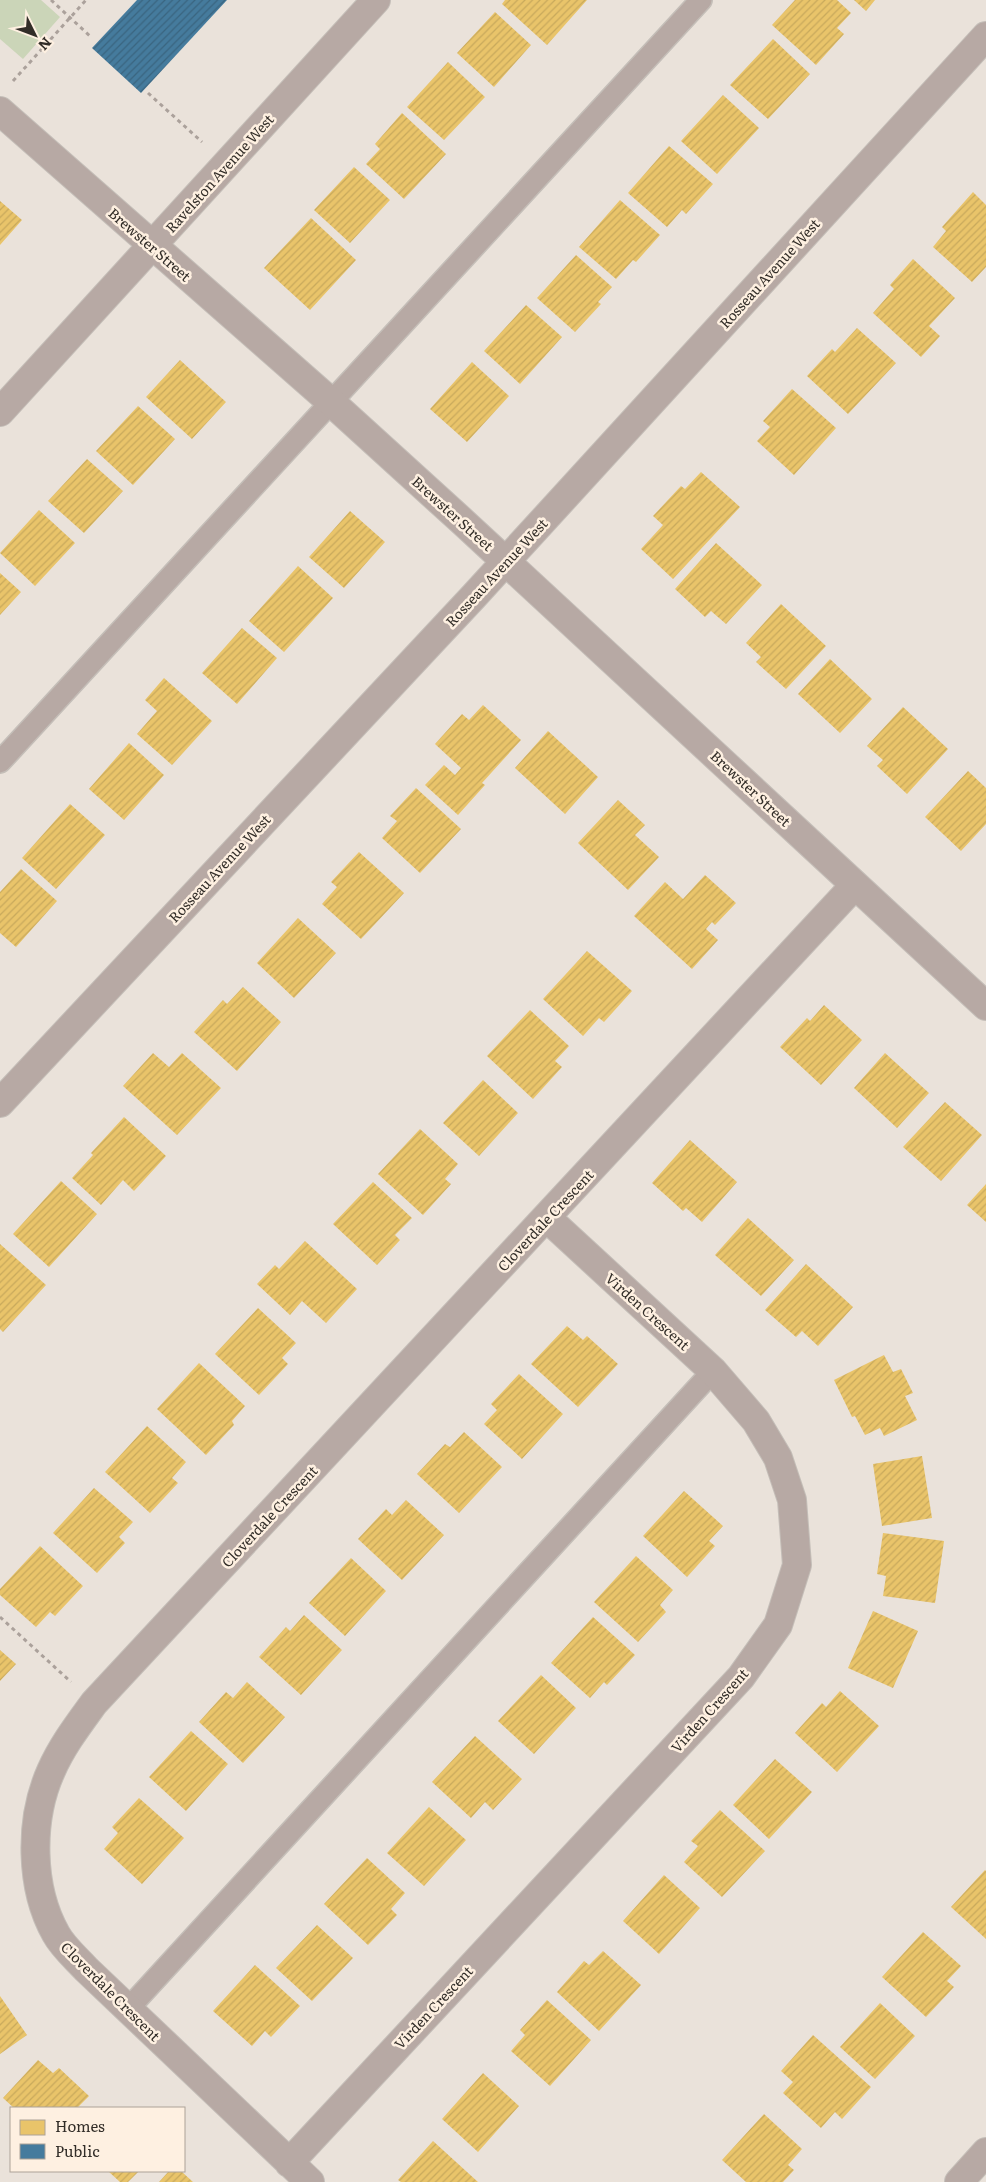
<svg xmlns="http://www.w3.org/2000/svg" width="986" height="2182" font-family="Literata,serif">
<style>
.park{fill:#cbd5b8}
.homes{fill:url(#homes-hatch)}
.public{fill:url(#public-hatch)}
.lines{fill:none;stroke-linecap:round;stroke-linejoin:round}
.service-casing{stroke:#c4beb8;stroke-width:24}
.minor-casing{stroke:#c4beb8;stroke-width:30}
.tertiary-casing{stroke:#c4beb8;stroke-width:30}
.path{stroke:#aba19b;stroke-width:3;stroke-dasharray:4 4;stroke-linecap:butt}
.service{stroke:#b7a9a4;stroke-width:21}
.minor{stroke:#b7a9a4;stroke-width:28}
.tertiary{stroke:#b7a9a4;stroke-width:28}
.labels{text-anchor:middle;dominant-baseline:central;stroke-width:5;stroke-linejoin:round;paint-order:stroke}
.street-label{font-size:14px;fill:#322d28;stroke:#fef0e1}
</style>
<defs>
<pattern id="homes-hatch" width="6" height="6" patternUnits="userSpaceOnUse" patternTransform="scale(1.25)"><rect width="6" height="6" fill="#e9c46a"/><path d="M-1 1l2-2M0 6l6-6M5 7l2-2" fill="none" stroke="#c8a95c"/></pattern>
<pattern id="public-hatch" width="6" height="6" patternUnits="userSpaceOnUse" patternTransform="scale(1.25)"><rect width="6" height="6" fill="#457b9d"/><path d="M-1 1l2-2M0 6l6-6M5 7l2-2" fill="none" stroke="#3a6580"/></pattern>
</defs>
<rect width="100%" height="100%" fill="#eae2da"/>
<path class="park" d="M0 0H41L60 17 23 59 0 39Z"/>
<path class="homes" d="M505 0H587L547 45 502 4Z
M795 0H837L851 13 837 28 844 34 816 65 772 25Z
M854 0H875L866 11Z
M495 12 531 45 494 87 457 53Z
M773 39 810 74 768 119 730 85Z
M448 62 485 97 444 140 407 107Z
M723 95 759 128 717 174 681 141Z
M402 113 446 154 404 199 366 164 380 149 375 144Z
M669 146 713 184 686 214 682 210 667 227 628 193Z
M354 167 390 200 350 243 314 210Z
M973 192 986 205V267L972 282 933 247 946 231 942 227Z
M620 200 660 235 636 262 633 260 616 279 579 247Z
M0 201 22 220 0 245Z
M311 218 356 260 310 310 264 268Z
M576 255 612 287 598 302 601 304 575 332 537 298Z
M913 259 955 298 929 326 940 336 921 357 873 313 894 289 890 285Z
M526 305 562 337 520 384 484 351Z
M857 328 896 363 848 414 807 376 832 349 835 352Z
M180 360 226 402 192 439 146 397Z
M472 362 509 396 467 442 430 409Z
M792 389 836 428 794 475 757 441 770 427 763 421Z
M138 406 175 439 133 485 96 451Z
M87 459 123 491 84 533 48 501Z
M701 472 740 507 673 579 641 549 663 525 653 516 681 486 685 489Z
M39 510 75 543 35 586 0 553Z
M350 511 385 542 344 588 309 557Z
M716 543 762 585 726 624 711 611 705 617 675 589Z
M298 566 333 598 284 652 249 621Z
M0 573 21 592 0 615Z
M781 604 826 646 786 689 756 662 761 657 746 643Z
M242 628 277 658 237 704 202 673Z
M830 659 872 699 840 733 798 694Z
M164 678 212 721 172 765 137 734 157 711 145 700Z
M483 705 521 740 482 783 485 785 458 815 425 785 444 765 455 775 461 768 435 744 462 714 469 720Z
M903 707 948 749 907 794 877 766 883 760 867 746Z
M548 731 598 777 565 814 515 768Z
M129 743 164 775 124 820 89 789Z
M968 771 986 788V824L961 851 925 817Z
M416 788 461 829 420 873 382 838 397 821 390 816Z
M618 800 645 825 635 835 659 857 628 890 578 843Z
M70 804 105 835 56 889 22 858Z
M359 852 404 893 361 939 322 904 337 887 331 882Z
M21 869 57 901 16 947 0 933V892Z
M705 875 736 903 715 925 712 922 706 929 718 940 692 969 634 916 665 882 683 899Z
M298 918 336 953 294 998 257 963Z
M587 951 632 991 604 1022 599 1018 583 1036 543 999Z
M243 987 281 1022 237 1071 194 1032 223 1000 227 1004Z
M824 1005 862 1040 821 1085 780 1047 807 1018 810 1021Z
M530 1010 569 1046 555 1061 562 1067 533 1099 487 1056Z
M153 1053 169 1067 182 1053 221 1088 177 1135 123 1086Z
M885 1053 929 1093 897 1128 854 1088Z
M483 1080 518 1113 479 1156 443 1123Z
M945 1102 982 1135 941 1181 903 1147Z
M124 1117 166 1156 134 1191 123 1180 101 1205 72 1178 93 1155 91 1153Z
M420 1129 458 1164 445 1179 451 1184 423 1215 378 1174Z
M690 1140 737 1182 702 1222 686 1208 683 1211 652 1183Z
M61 1181 97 1214 49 1267 13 1234Z
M373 1182 412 1218 395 1235 400 1240 377 1265 333 1224Z
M986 1184V1222L967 1205Z
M748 1218 794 1260 761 1296 715 1255Z
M305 1241 357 1289 326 1323 302 1301 290 1315 257 1284 275 1265 279 1269Z
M0 1244 46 1285 3 1332 0 1329Z
M806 1264 853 1307 818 1346 802 1331 796 1337 765 1310Z
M258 1308 296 1343 282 1358 288 1364 259 1395 215 1354Z
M567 1326 583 1340 587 1336 618 1364 578 1407 531 1364Z
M884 1355 893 1372 901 1369 913 1393 905 1396 917 1420 884 1436 880 1428 865 1435 855 1416 852 1417 834 1380Z
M199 1363 245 1406 232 1421 234 1425 206 1455 157 1409Z
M519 1374 563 1414 522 1459 484 1424 497 1410 491 1404Z
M147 1426 186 1462 172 1478 178 1483 150 1513 105 1472Z
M464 1432 502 1467 459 1513 417 1474 445 1444 450 1447Z
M922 1456 932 1518 882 1526 873 1464Z
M94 1488 133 1522 119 1537 125 1543 97 1573 53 1533Z
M684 1491 723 1526 709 1541 715 1546 687 1577 643 1536Z
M406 1500 444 1535 402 1580 358 1539 386 1509 392 1515Z
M883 1533 944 1541 935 1603 883 1596 886 1576 877 1574Z
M40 1546 83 1586 55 1616 50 1612 36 1627 0 1595V1589Z
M636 1556 673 1590 660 1605 666 1612 638 1642 594 1602Z
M351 1558 386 1591 345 1636 309 1603Z
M873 1611 918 1631 893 1688 848 1668Z
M304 1615 342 1650 301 1695 259 1657 286 1627 290 1631Z
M593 1617 635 1655 607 1685 604 1682 590 1698 551 1663Z
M0 1650 16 1664 0 1681Z
M541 1675 576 1708 534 1754 498 1721Z
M247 1682 285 1717 243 1763 199 1722 226 1692 233 1698Z
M840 1691 879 1726 837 1772 795 1733 822 1703 826 1707Z
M191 1731 228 1764 186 1811 149 1777Z
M475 1736 522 1779 493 1810 485 1802 471 1818 432 1782Z
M775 1759 812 1792 769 1839 733 1805Z
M139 1798 184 1838 142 1884 104 1849 118 1833 112 1827Z
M429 1807 466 1840 424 1886 387 1853Z
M720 1810 765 1851 722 1897 684 1862 698 1846 691 1841Z
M367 1858 405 1893 391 1909 397 1915 368 1945 324 1904Z
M985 1870 986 1871V1939L951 1907Z
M664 1875 700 1908 659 1954 623 1921Z
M317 1925 353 1958 312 2001 276 1968Z
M923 1932 961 1966 947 1981 954 1987 926 2017 882 1977Z
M603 1951 641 1985 599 2031 557 1992 584 1961 589 1965Z
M255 1965 300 2006 271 2037 265 2031 252 2046 213 2011Z
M0 1996 27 2035 0 2054Z
M547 2000 591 2040 550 2086 511 2051 525 2035 520 2030Z
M880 2003 915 2036 875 2079 840 2047Z
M813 2035 871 2087 842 2119 835 2112 821 2128 783 2093 793 2082 781 2071Z
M38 2060 53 2073 59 2068 89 2096 77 2108H14L3 2098Z
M483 2073 519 2106 478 2152 442 2119Z
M764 2114 802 2149 788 2165 794 2170 783 2182H746L722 2160Z
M433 2141 478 2182H401L398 2180Z
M108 2171H139L128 2182H120Z
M169 2171H181L193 2182H159Z"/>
<path class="public" d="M137 0H227L141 93 92 48Z"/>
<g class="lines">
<g class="service-casing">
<path id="service" d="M0 762 701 0
M128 2009 713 1371"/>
</g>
<g class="minor-casing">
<path id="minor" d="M0 111 331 402 463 522 986 1006
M0 412 376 0
M0 1103 474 596 986 36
M289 2163 741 1677 778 1625 797 1565 792 1500 778 1458 756 1421 713 1371 547 1218
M310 2182 86 1969C76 1958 63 1947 56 1934 30 1888 29 1820 51 1771 62 1746 78 1725 94 1703L855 885"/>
</g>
<g class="tertiary-casing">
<path id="tertiary" d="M959 2182 986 2152"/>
</g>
<path class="path" d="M51 0 91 37
M13 81 86 0
M148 93 202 142
M0 1617 71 1682"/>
<use href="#service" class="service"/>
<use href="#minor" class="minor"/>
<use href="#tertiary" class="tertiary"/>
</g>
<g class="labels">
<g class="street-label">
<text transform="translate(219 173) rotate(-48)">Ravelston Avenue West</text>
<text transform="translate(150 244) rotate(41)">Brewster Street</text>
<text transform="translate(769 273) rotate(-48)">Rosseau Avenue West</text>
<text transform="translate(453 513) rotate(42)">Brewster Street</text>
<text transform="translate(496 572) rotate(-47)">Rosseau Avenue West</text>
<text transform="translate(751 788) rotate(43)">Brewster Street</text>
<text transform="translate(219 868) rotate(-47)">Rosseau Avenue West</text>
<text transform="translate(545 1220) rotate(-47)">Cloverdale Crescent</text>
<text transform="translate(648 1311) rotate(42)">Virden Crescent</text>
<text transform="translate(269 1516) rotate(-47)">Cloverdale Crescent</text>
<text transform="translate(709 1710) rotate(-48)">Virden Crescent</text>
<text transform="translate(111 1991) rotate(45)">Cloverdale Crescent</text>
<text transform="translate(433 2007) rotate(-47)">Virden Crescent</text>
</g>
</g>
<rect x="10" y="2107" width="175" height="65" fill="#fef0e1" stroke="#aca297"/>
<rect x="20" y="2120" width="25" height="15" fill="#e9c46a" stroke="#aca297"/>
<text x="55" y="2132" font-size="15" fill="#322d28">Homes</text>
<rect x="20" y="2144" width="25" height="15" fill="#457b9d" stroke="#aca297"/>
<text x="55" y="2157" font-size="15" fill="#322d28">Public</text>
<g transform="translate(35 35) rotate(132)" stroke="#fef0e1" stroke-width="4" paint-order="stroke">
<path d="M0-4L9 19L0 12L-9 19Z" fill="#322d28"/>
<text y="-8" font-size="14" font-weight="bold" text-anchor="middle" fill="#322d28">N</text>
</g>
</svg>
